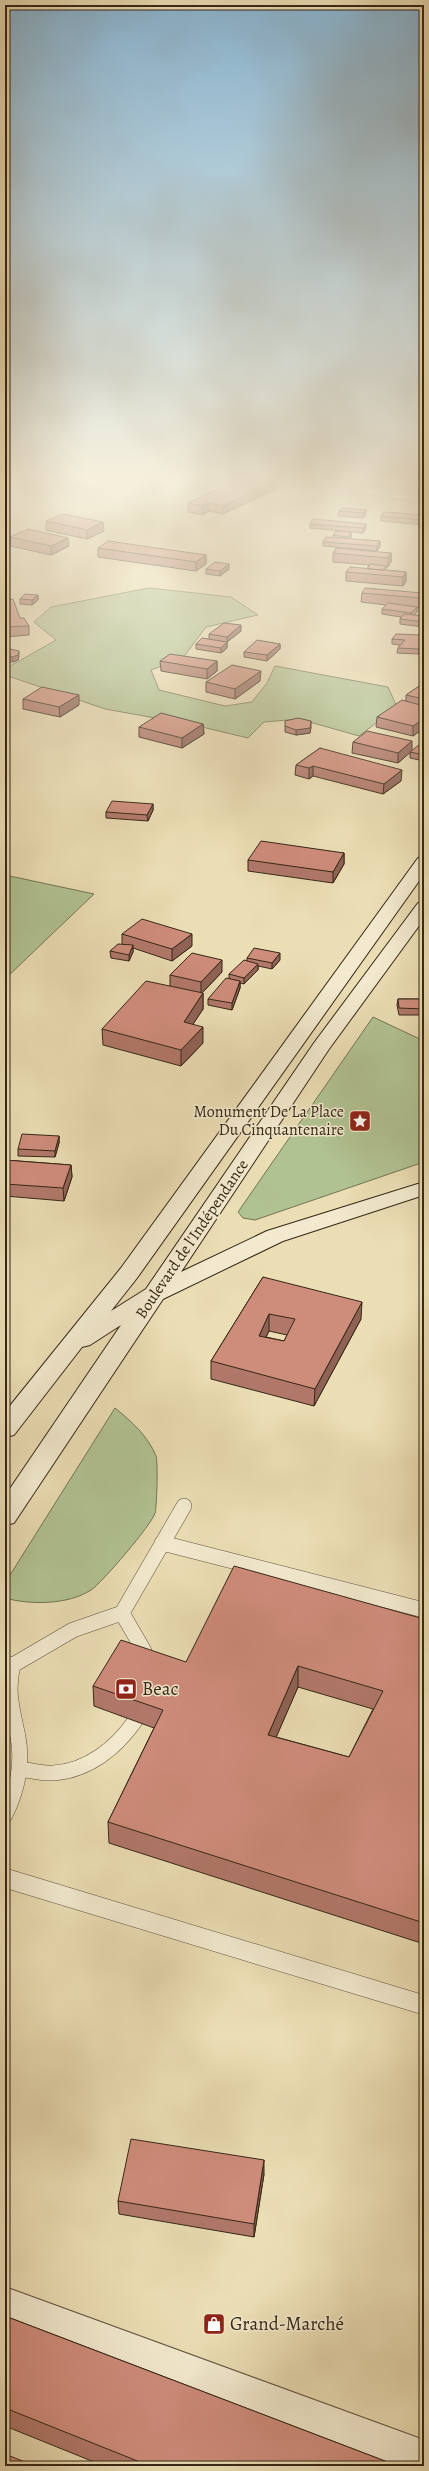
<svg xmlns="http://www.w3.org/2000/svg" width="429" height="2471" font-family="Alegreya,serif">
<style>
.green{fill:#b1c292;stroke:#737454}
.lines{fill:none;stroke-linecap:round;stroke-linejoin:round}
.service-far2-casing{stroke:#62543e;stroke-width:8}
.service-far1-casing{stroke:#62543e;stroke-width:16}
.service-casing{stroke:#62543e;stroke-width:20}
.minor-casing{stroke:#62543e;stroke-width:2}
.secondary-casing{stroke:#352716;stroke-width:2}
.service-far2{stroke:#f2e9ce;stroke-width:7}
.service-far1{stroke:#f2e9ce;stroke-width:15}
.service{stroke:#f2e9ce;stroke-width:19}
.minor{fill:#f2e9ce;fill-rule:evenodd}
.secondary{fill:#f2e9ce;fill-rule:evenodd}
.wall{fill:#b1786a;stroke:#352716;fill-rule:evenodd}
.shaded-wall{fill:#906256;stroke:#352716}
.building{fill:#ce8c7b;stroke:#352716;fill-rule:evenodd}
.labels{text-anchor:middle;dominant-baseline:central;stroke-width:3;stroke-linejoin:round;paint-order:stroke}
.poi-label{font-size:16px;fill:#352716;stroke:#f2e9ce;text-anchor:end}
.street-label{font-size:16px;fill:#352716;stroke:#f2e9ce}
.near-poi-label{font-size:19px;fill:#352716;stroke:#f2e9ce;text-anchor:start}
</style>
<rect width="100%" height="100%" fill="#ebddb4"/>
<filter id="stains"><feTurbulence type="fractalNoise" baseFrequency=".005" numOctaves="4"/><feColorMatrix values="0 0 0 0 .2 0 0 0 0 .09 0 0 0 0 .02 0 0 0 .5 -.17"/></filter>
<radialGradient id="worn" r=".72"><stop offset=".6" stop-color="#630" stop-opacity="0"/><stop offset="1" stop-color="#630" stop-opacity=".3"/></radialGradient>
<path class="green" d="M331 477H424V499L322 481Z
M149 588 231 597 258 615 206 627 183 658 151 670 159 690 225 706 252 702 267 683 275 666 388 687 397 707 359 736 299 719 264 722 248 738 189 724 105 709 5 675V669L56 640 34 622 51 607Z
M5 875 94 894 5 979Z
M373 1017 424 1041V1162L255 1220 243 1218 238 1212Z
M115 1408C131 1421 148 1436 156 1456 158 1460 157 1508 155 1513 153 1523 101 1584 91 1590 68 1605 30 1605 5 1598V1583Z"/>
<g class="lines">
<g class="service-far2-casing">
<path id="service-far2" d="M290 477 424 500"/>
</g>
<g class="service-far1-casing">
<path id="service-far1" d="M162 1543 424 1610
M122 1613 144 1651 142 1662
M5 1663 13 1665 73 1630 122 1613 184 1506
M19 1769C30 1770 42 1774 53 1773 88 1771 116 1748 135 1721
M5 1815C17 1791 23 1764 18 1737 13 1711 6 1692 13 1665"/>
</g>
<g class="service-casing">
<path id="service" d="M5 1878 424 2005"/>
</g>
<g class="minor-casing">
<path id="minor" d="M5 2287 424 2440V2466H387L5 2325Z"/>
</g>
<g class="secondary-casing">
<path id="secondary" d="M424 857V874L137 1278 111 1311 146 1289 314 1043 418 903 424 902V919L329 1049 181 1272 267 1231 424 1182V1195L283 1241 163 1299 14 1523 5 1525V1496L121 1325 90 1345 82 1347 14 1435 5 1437V1412L121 1268 418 858Z"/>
</g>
<use href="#service-far2" class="service-far2"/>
<use href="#service-far1" class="service-far1"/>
<use href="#service" class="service"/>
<use href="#minor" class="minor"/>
<use href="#secondary" class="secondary"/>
</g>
<path class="wall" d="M394 477H421L412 482 394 478Z
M261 478V479L276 489 223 514 209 511 202 515 188 512V503Z
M366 510 365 515 363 518 338 516 339 511Z
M424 515V525L381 521V516Z
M46 521 104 531 87 539 46 530Z
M310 524 366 528 363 533 310 528Z
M351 532V537L350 539 380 541V546L377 551 323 546V542L333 537V535Z
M10 537 69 546 51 555 10 546Z
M98 548 206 555V564L196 571 98 557Z
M333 553H391V562L388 567H386V570L406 572V581L403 586 346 581V572L367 569 369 565 333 562Z
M206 569H229L220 576 206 574Z
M362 593H423L422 602 420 608 417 607V612L414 615 424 616V627L400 624V619L401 617 382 614V609L386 605 361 602Z
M38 595V600L32 605 20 604V599Z
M5 600 20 618 29 626V635L5 637Z
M241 631 227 642V648L221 653 196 649V644L209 639V634Z
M423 635V640L419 654 397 653 398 648 400 645 392 644V639Z
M280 644V649L267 661 244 657V652Z
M5 649 19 656 18 660 13 662H5Z
M160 661H217V671L207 679 161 671Z
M260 681 235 699 206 692V682Z
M424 683V728L413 736 376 727 377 717 406 701V695Z
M23 699 79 705 60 717 23 709Z
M203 724 204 734 182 748 139 737V727Z
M285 726 311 727 310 733 296 735 285 732Z
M353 742 412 751 424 745V761L410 758V752L398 763 352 753Z
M320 748 401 781 383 794 313 776 309 779 295 775 296 765Z
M153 804V810L148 821 106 818V812Z
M344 853V864L333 883 248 871V860Z
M122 934 192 946 172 961 133 948V952L129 961 111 958 110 951 122 945Z
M247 958 280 960 272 969 258 966V970L244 984 240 983V988L232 1010 208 1005V999L229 979V974L247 961Z
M222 972 202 993H203V1009L193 1024 203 1043 181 1066 103 1045 102 1029 170 986V975Z
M398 999H424V1015H399L397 1005Z
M59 1136V1143L55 1157 18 1156V1149Z
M5 1160 71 1165 72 1177 64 1201 5 1196Z
M263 1277 361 1319 314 1406 211 1379V1361ZM269 1331 287 1335 284 1341 266 1337Z
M424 1619V1944L109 1843 108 1822 154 1728 94 1706 93 1686 186 1662ZM298 1687 373 1709 349 1757 276 1737Z
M264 2174 254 2237 119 2214 118 2201Z
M5 2316 398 2466H104L5 2426Z"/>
<path class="shaded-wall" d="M413 477H421L412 482Z
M276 481V489L223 514V506Z
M209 503V511L202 515V506Z
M366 510 365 515 363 518V513Z
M103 522 104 531 87 539V530Z
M366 524V528L363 533V528Z
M351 532V537L348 542V537Z
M68 538 69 546 51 555V546Z
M380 541V546L377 551V546Z
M391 553V562L388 567V558Z
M206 555V564L196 571V562Z
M229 564V569L220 576V571Z
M406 572V581L403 586V577Z
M423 593 422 602 420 608V598Z
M38 595V600L32 605V600Z
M417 607V612L411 618V613Z
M241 625V631L227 642V637Z
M423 635V640L419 654V649Z
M227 642V648L221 653V648Z
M280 644V649L267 661V655Z
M19 651V656L18 660 13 662 12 657Z
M217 661V671L207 679V669Z
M261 671 260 681 235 699V689Z
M79 695V705L60 717 59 707Z
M424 719V728L413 736V726Z
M311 721V727L310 733 296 735V730Z
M203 724 204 734 182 748V738Z
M412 741V751L398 763V753Z
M313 766V776L309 779V768Z
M402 770 401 781 383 794 384 784Z
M153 804V810L148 821 147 815Z
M344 853V864L333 883V872Z
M192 934V946L172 961V949Z
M133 945V952L129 961V955Z
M280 953V960L272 969V963Z
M222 960V972L201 994V982Z
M258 964V970L244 984V978Z
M240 981V988L232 1010V1003Z
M203 993V1009L184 1038V1022Z
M203 1027V1043L181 1066V1050Z
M59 1136V1143L55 1157V1151Z
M71 1165 72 1177 64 1201 63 1188Z
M362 1302 361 1319 314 1406 315 1389Z
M269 1314V1331L258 1353 259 1336Z
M298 1666V1687L268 1756V1735Z
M264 2160V2174L254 2237V2224Z"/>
<path class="building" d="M244 477H255L261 478 241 487 263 478 276 481 223 506 209 503 202 506 188 503Z
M341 508 366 510 363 513 339 511Z
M384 512 424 515V520L381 516Z
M63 514 103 522 87 530 46 521Z
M313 519 366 524 363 528 310 524Z
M28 529 68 538 51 546 10 537Z
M336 531 351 532 348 537 333 535Z
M326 537 380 541 377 546 323 542Z
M108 541 206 555 196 562 98 548Z
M336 548 391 553 388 558 333 553Z
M215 562 229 564 220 571 206 569Z
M370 564 386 566 383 570 367 569Z
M350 567 406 572 403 577 346 572Z
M365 588 423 593 420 598 362 593Z
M25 594 38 595 32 600 20 599Z
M13 599 20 618H24L29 626 5 627V600Z
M388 603 417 607 411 613 382 609Z
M404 614 424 616V622L400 619Z
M224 623 241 625 227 637 209 634Z
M396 634 423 635 419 649 398 648 405 640 392 639Z
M202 638 227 642 221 648 196 644Z
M257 640 280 644 267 655 244 652Z
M6 648 19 651 18 655 12 657H5V649Z
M170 654 217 661 207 669 160 661Z
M232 665 261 671 235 689 206 682Z
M424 683V699L406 695Z
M42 687 79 695 59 707 23 699Z
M402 700 424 706V719L413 726 377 717Z
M161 713 203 724 182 738 139 727Z
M298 718 311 721 310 728 296 730 285 726V721Z
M367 731 412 741 398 753 353 742Z
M420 744 424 745V755L410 752Z
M320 748 402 770 384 784 313 766 309 768 296 765Z
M112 801 153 804 147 815 106 812Z
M261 841 344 853 333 872 248 860Z
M142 919 192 934 172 949 122 934Z
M118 944 133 945 129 955 110 951Z
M254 948 280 953 272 963 247 958Z
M192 953 222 960 201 982 170 975Z
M244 960 258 964 244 978 229 974Z
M226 978 240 981 232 1003 208 999Z
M146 981 203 993 184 1022 203 1027 181 1050 102 1029Z
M398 999H424V1009L399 1008Z
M22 1134 59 1136 55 1151 18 1149Z
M5 1160 71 1165 63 1188 5 1184Z
M263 1277 362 1302 315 1389 211 1361ZM269 1314 295 1319 284 1341 259 1336Z
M234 1566 424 1619V1923L108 1822 163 1710 93 1686 121 1640 186 1662ZM298 1666 383 1691 349 1757 268 1735Z
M131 2139 264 2160 254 2224 118 2201Z
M5 2316 398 2466H150L5 2408Z
M5 2454 35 2466H5Z"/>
<linearGradient id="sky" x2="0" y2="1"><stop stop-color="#89b6d4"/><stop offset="0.58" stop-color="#f6f0dd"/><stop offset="1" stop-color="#f6f0dd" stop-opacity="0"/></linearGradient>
<rect width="429" height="823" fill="url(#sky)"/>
<defs>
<g id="sight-square" transform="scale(1.15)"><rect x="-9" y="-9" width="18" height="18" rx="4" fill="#8f2418" stroke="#f2e9ce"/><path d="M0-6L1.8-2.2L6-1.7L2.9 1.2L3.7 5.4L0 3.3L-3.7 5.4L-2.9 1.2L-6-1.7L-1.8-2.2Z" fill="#fff"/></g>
<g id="bank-square" transform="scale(1.15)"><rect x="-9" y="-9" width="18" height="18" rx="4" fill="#8f2418" stroke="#f2e9ce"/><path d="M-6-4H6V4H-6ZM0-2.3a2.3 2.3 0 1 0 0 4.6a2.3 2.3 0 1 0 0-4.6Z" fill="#fff"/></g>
<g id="shop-square" transform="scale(1.15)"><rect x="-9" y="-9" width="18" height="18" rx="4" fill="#8f2418" stroke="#f2e9ce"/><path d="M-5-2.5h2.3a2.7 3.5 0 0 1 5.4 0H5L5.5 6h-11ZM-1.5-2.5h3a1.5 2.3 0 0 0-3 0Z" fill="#fff"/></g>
</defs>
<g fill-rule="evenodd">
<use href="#sight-square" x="360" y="1121"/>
<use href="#bank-square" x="126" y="1689"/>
<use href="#shop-square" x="214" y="2324"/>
</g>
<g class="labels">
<g class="poi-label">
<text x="344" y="1112">Monument De La Place<tspan x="344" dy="18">Du Cinquantenaire</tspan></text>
</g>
<g class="street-label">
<text transform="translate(192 1239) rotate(-56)">Boulevard de l'Indépendance</text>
</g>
<g class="near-poi-label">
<text x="142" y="1689">Beac</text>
<text x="230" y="2324">Grand-Marché</text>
</g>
</g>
<rect width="429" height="2471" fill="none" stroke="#ebddb4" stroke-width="20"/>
<rect x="6" y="6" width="417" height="2459" fill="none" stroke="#352716" stroke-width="2"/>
<rect x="10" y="10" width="409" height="2451" fill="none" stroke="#352716"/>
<rect width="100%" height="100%" filter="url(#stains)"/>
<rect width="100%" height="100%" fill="url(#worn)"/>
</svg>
